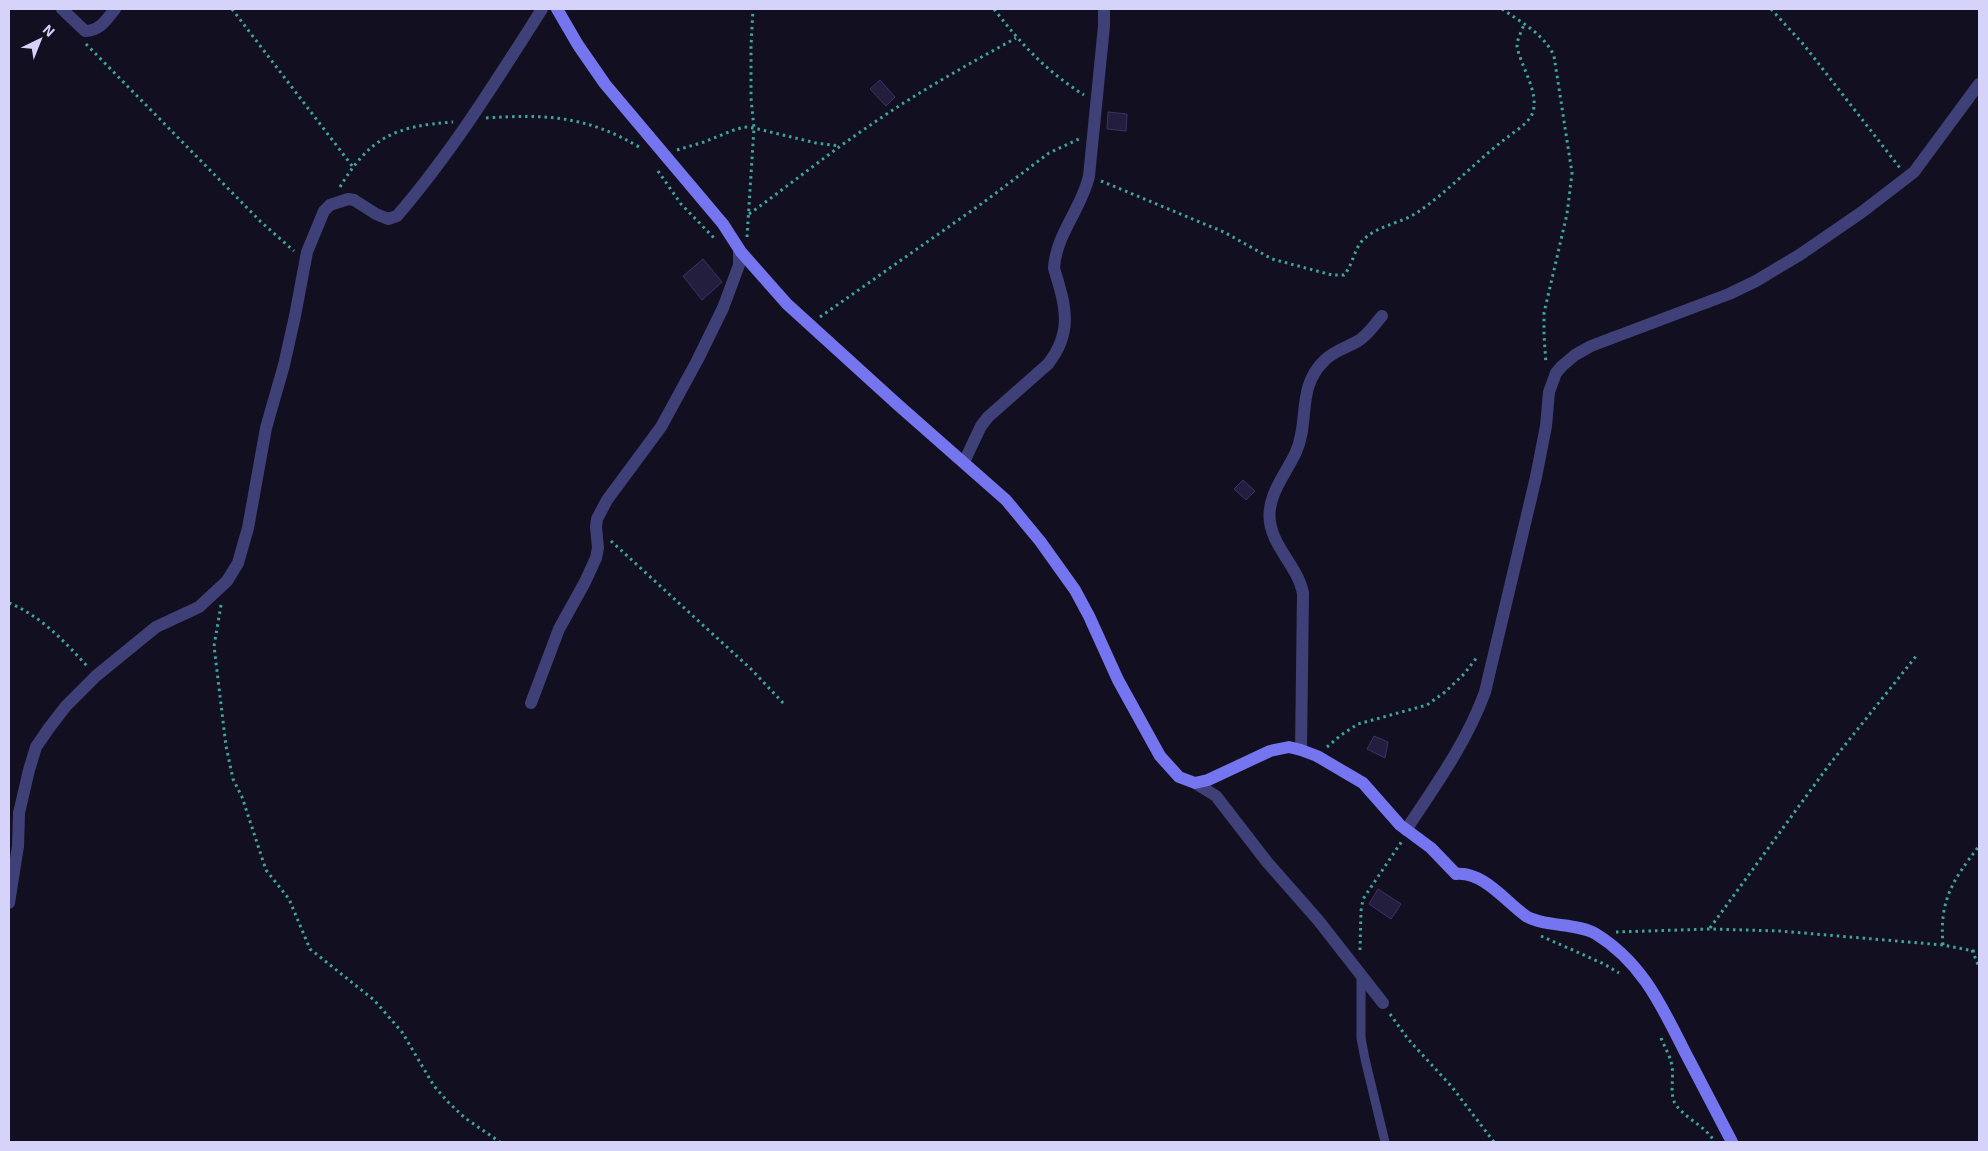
<svg xmlns="http://www.w3.org/2000/svg" width="1988" height="1151" font-family="'Exo 2',sans-serif">
<style>
.building{fill:#231e3e;stroke:#3b3268}
.lines{fill:none;stroke-linecap:round;stroke-linejoin:round}
.path{stroke:#3ca59c;stroke-width:3;stroke-dasharray:2.5 4;stroke-linecap:butt}
.lane{stroke:#404079;stroke-width:9}
.street{stroke:#404079;stroke-width:12}
.secondary{stroke:#7576ef;stroke-width:12}
</style>
<rect width="100%" height="100%" fill="#120f20"/>
<path class="building" d="M880 80 895 97 886 106 870 89Z
M1108 112 1127 114 1126 131 1107 129Z
M703 259 722 282 702 300 683 276Z
M1243 480 1255 491 1246 500 1234 489Z
M1374 736 1388 742 1385 758 1367 749Z
M1378 889 1401 904 1391 919 1369 904Z"/>
<g class="lines">
<path class="path" d="M232 9 353 167
M994 9C1021 44 1046 71 1084 95
M1502 9C1521 22 1544 34 1554 56L1572 173 1567 214 1544 313V335L1546 364
M1771 9 1804 45 1900 168
M86 44 260 221 294 251
M486 118C546 114 587 116 639 147
M677 150 704 142 734 130 744 127 754 128 816 143 840 146
M658 171 681 204 715 239
M1101 181 1224 232 1272 259 1332 275H1344C1353 265 1354 248 1364 239 1379 225 1402 223 1418 212 1449 191 1478 159 1509 136 1518 129 1529 123 1533 112 1539 91 1520 65 1517 46 1517 39 1522 31 1524 24
M340 187C370 137 395 126 453 122
M749 214C791 184 830 152 872 124 918 92 967 65 1016 38
M747 237 754 128 751 98V46L753 9
M820 317 984 202 1049 153 1079 139
M611 541 751 669 784 704
M9 603C41 616 64 641 87 666
M221 605 214 646 226 746 233 779 242 797 266 870 289 899 310 949 374 1000 402 1032 434 1086 448 1102 465 1118 500 1142
M1327 747 1341 735 1358 724 1427 705 1445 692 1464 674 1478 656
M1710 928 1829 765 1917 655
M1616 932 1710 929 1780 931 1943 945 1979 952
M1541 936 1604 964 1619 973
M1943 945C1939 900 1953 880 1979 846
M1360 950 1361 911 1363 899 1402 841
M1972 950 1979 967
M1390 1014 1408 1039 1452 1087 1494 1142
M1661 1038C1665 1048 1671 1057 1672 1067 1674 1079 1669 1095 1676 1105 1686 1119 1703 1124 1715 1142"/>
<path class="lane" d="M1361 975V1038L1365 1059 1385 1142"/>
<path class="street" d="M62 9 85 31C100 31 107 19 115 9
M964 462 981 426 988 417 1048 364C1074 331 1065 305 1054 268 1056 234 1082 208 1089 176L1104 26V9
M531 703 559 629 585 582 596 558 598 548 596 527 597 519 607 500 661 427 697 361 723 308 739 265V249
M1301 750 1303 593C1298 567 1274 549 1270 522 1266 496 1286 474 1296 452 1310 421 1296 387 1325 360 1334 351 1348 347 1358 341 1368 335 1374 325 1382 316
M1195 783 1216 796 1267 862 1318 920 1383 1003
M1406 830C1435 786 1467 742 1485 692L1536 477 1546 426 1549 392 1556 373 1562 366 1575 355 1591 346 1729 294 1756 281 1801 254 1862 212 1914 172 1979 84
M9 903 18 846 19 813 29 770 36 747 49 728 66 706 96 676 156 627 199 607 227 581 238 563 248 528 266 428 284 365 295 316 307 252 324 211 330 205 348 199 354 200 376 214 388 219 397 216C452 152 497 80 542 9"/>
<path class="secondary" d="M557 9 578 45 605 84 723 224 741 252 787 304 897 404 1006 500 1040 541 1075 590 1089 616 1118 680 1160 756 1179 777 1195 783 1208 780 1270 751 1289 747 1301 750 1317 756 1363 783 1400 825 1431 848 1456 874C1483 871 1506 902 1526 916 1543 927 1579 923 1596 934 1643 963 1662 1007 1686 1054 1701 1083 1717 1113 1732 1142"/>
</g>
<rect width="1988" height="1151" fill="none" stroke="#d6d3fa" stroke-width="20"/>
<g transform="translate(40 40) rotate(43)" stroke="#120f20" stroke-width="4" paint-order="stroke">
<path d="M0-4L9 19L0 12L-9 19Z" fill="#d6d3fa"/>
<text y="-8" font-size="14" font-weight="bold" text-anchor="middle" fill="#d6d3fa">N</text>
</g>
</svg>
